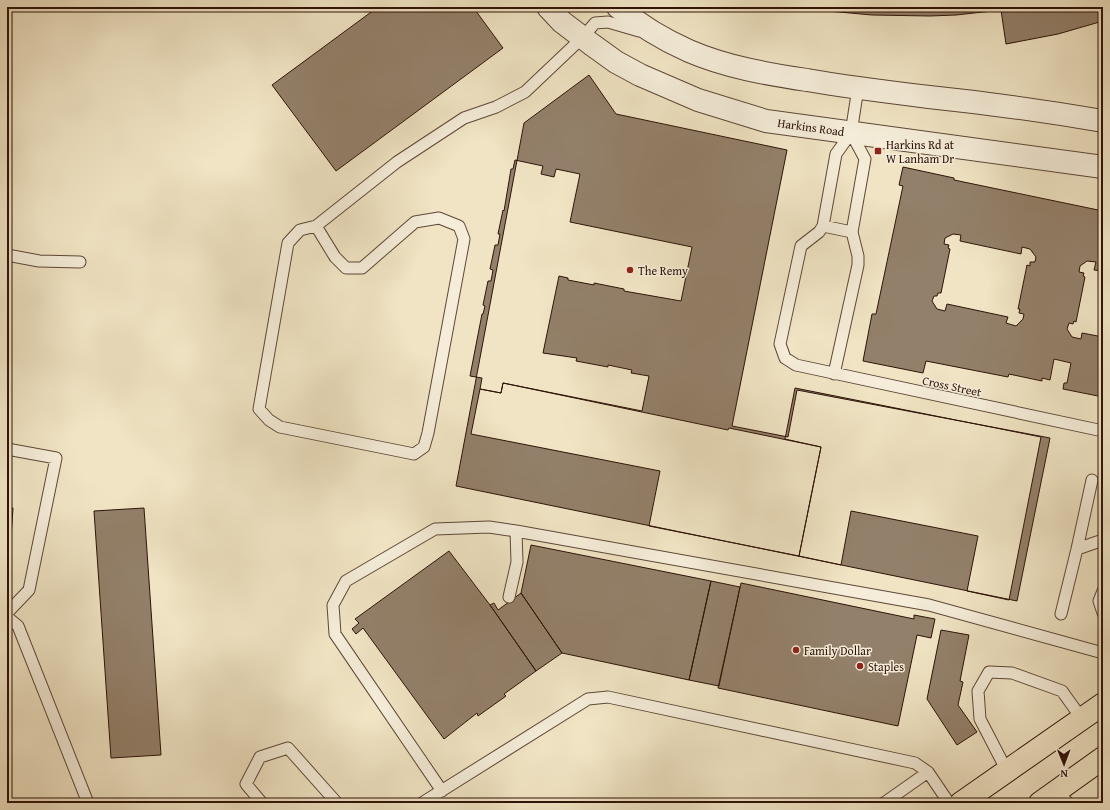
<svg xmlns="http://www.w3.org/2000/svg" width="1110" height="810" font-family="'Gentium Book Plus',serif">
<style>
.building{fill:#93806a;stroke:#2e1308;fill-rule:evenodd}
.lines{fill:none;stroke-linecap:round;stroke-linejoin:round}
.service-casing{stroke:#5e4737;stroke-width:13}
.tertiary-casing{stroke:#5e4737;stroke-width:24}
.primary-casing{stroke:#2e1308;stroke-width:24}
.service{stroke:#f5edd9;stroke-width:11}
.tertiary{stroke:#f5edd9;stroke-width:22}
.primary{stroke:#f0e4c4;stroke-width:22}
.poi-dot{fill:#8f2418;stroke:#f5edd9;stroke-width:1.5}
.labels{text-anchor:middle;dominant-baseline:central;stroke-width:3;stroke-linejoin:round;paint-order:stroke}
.street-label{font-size:12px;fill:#2e1308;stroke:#f5edd9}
.poi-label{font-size:12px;fill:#2e1308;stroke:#f5edd9;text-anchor:start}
</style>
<rect width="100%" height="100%" fill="#f0e4c4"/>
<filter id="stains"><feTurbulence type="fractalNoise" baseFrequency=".005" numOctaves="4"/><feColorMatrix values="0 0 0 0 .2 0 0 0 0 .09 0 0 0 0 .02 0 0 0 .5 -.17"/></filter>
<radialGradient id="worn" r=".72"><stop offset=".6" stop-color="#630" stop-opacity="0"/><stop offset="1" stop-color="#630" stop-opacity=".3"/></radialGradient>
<path class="building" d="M378 7H473L503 48 336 171 272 85Z
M829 7H1103V21L1058 34 1006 44 1001 10 956 15 930 16 872 15 828 11Z
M589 75 616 114 787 150 732 426 788 437 797 390 1050 438 1017 601 456 486 524 123Z
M515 160 543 166 541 174 554 177 556 169 580 174 570 222 692 247 681 301 624 291V289L594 283V285L568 280V278L559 276 543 353 577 358 576 361 608 367V365L632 370 631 373 649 376 642 411 503 383 501 393 480 389 482 378 470 376 482 314H483L485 306 483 305 488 281H491L493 270 490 269 495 245H498L500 234H498L503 210 504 211 511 169H513Z
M903 167 954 178V180L1103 211V271L1094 270 1096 262 1087 261 1080 266 1079 272 1084 273 1083 276 1085 277 1076 322 1074 321 1073 324 1069 323 1067 329 1072 337 1081 339 1082 333 1103 337V397L1063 389 1064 383H1067L1071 363 1054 359 1050 380 1042 378V381L1009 374 1008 377 926 361 923 373 863 361 872 314H876L903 186 899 185ZM953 234 961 235 960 241 1021 254 1022 247 1030 249 1036 257 1035 262H1030V266L1027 265 1018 309H1020L1019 313 1024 314 1023 319 1016 326 1006 323 1008 317 947 304 945 311 937 309 932 301 934 296H937L938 293H941L950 249 948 248 949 245 944 244 945 238Z
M503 383 728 430 729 428 821 447 799 556 649 526 660 471 471 434 480 389 501 393Z
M795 388 1041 437 1009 600 967 591 978 536 851 511 841 565 799 556 821 447 785 439Z
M7 508H13L11 538H7Z
M144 508 161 755 111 758 94 511Z
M531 545 711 581 689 680 562 653 521 593Z
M449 551 490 605 536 671 504 694 506 696 478 716 477 713 444 739 363 628 356 634 352 629 359 623 355 619Z
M711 581 740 587 719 686 689 680Z
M741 583 914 619V615L935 619 931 638 917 635 898 726 718 688Z
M521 593 562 653 536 671 490 605 494 603 498 610Z
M941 630 969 635 960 681 963 682 958 705 977 732 957 745 927 699Z"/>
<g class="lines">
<g class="service-casing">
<path id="service" d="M858 88 851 133 836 154 823 226 819 232 801 246 780 344 785 358 796 365 1103 431
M316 226 335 257 346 268H362L415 222 439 218 459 226 464 239 428 433 424 447 414 454 280 427 269 420 259 409 288 243 300 230 316 226 397 162 464 118 496 107 525 92 583 37 595 23 608 22 639 31
M823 226 852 232
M7 255 39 261 80 262
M834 374 858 265V256L852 232 865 159 851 133
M7 449 56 458 29 590 7 613
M516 531 929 605 1103 653
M1077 549 1092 480
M1103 591 1099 601 1103 613
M1061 614 1077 549 1103 540
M7 617 18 626 88 803
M1007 771 980 719 978 691 989 672 1012 673 1062 691 1082 719
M442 791 335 634 333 605 346 581 435 529 489 527 516 531 517 562 509 597
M1057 791 1068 803
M262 803 246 784 260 757 288 748 337 803
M422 803 588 699 608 697 915 763 928 772 949 803
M884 803 928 772"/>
</g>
<g class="tertiary-casing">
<path id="tertiary" d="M548 7 562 22 591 44 616 62 640 75 698 100 766 121 1103 167
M618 7C639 25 664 40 689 51 726 67 767 74 807 80 847 87 888 92 929 97 987 103 1045 111 1103 121"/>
</g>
<g class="primary-casing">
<path id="primary" d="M961 803 1103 704
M1040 803 1103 758"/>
</g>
<use href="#service" class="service"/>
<use href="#tertiary" class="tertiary"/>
<use href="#primary" class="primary"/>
</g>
<g class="poi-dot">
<rect x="874" y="147" width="8" height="8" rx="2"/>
<circle cx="630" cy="270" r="4"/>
<circle cx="796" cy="650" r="4"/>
<circle cx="860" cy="666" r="4"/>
</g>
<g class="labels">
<g class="street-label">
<text transform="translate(811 127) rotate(8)">Harkins Road</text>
<text transform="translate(952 386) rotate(12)">Cross Street</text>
</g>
<g class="poi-label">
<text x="886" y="144">Harkins Rd at<tspan x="886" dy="14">W Lanham Dr</tspan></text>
<text x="638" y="270">The Remy</text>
<text x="804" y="650">Family Dollar</text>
<text x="868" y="666">Staples</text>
</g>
</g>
<rect width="1110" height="810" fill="none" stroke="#f0e4c4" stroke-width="24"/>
<rect x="8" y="8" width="1094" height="794" fill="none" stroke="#2e1308" stroke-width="2"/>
<rect x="12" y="12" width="1086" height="786" fill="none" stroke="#2e1308"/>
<g transform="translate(1064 764) rotate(179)" stroke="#f5edd9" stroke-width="3" paint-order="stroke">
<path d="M0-3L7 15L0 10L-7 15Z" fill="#2e1308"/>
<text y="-6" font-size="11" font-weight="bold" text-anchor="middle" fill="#2e1308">N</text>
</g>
<rect width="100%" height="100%" filter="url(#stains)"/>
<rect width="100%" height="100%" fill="url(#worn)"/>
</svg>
